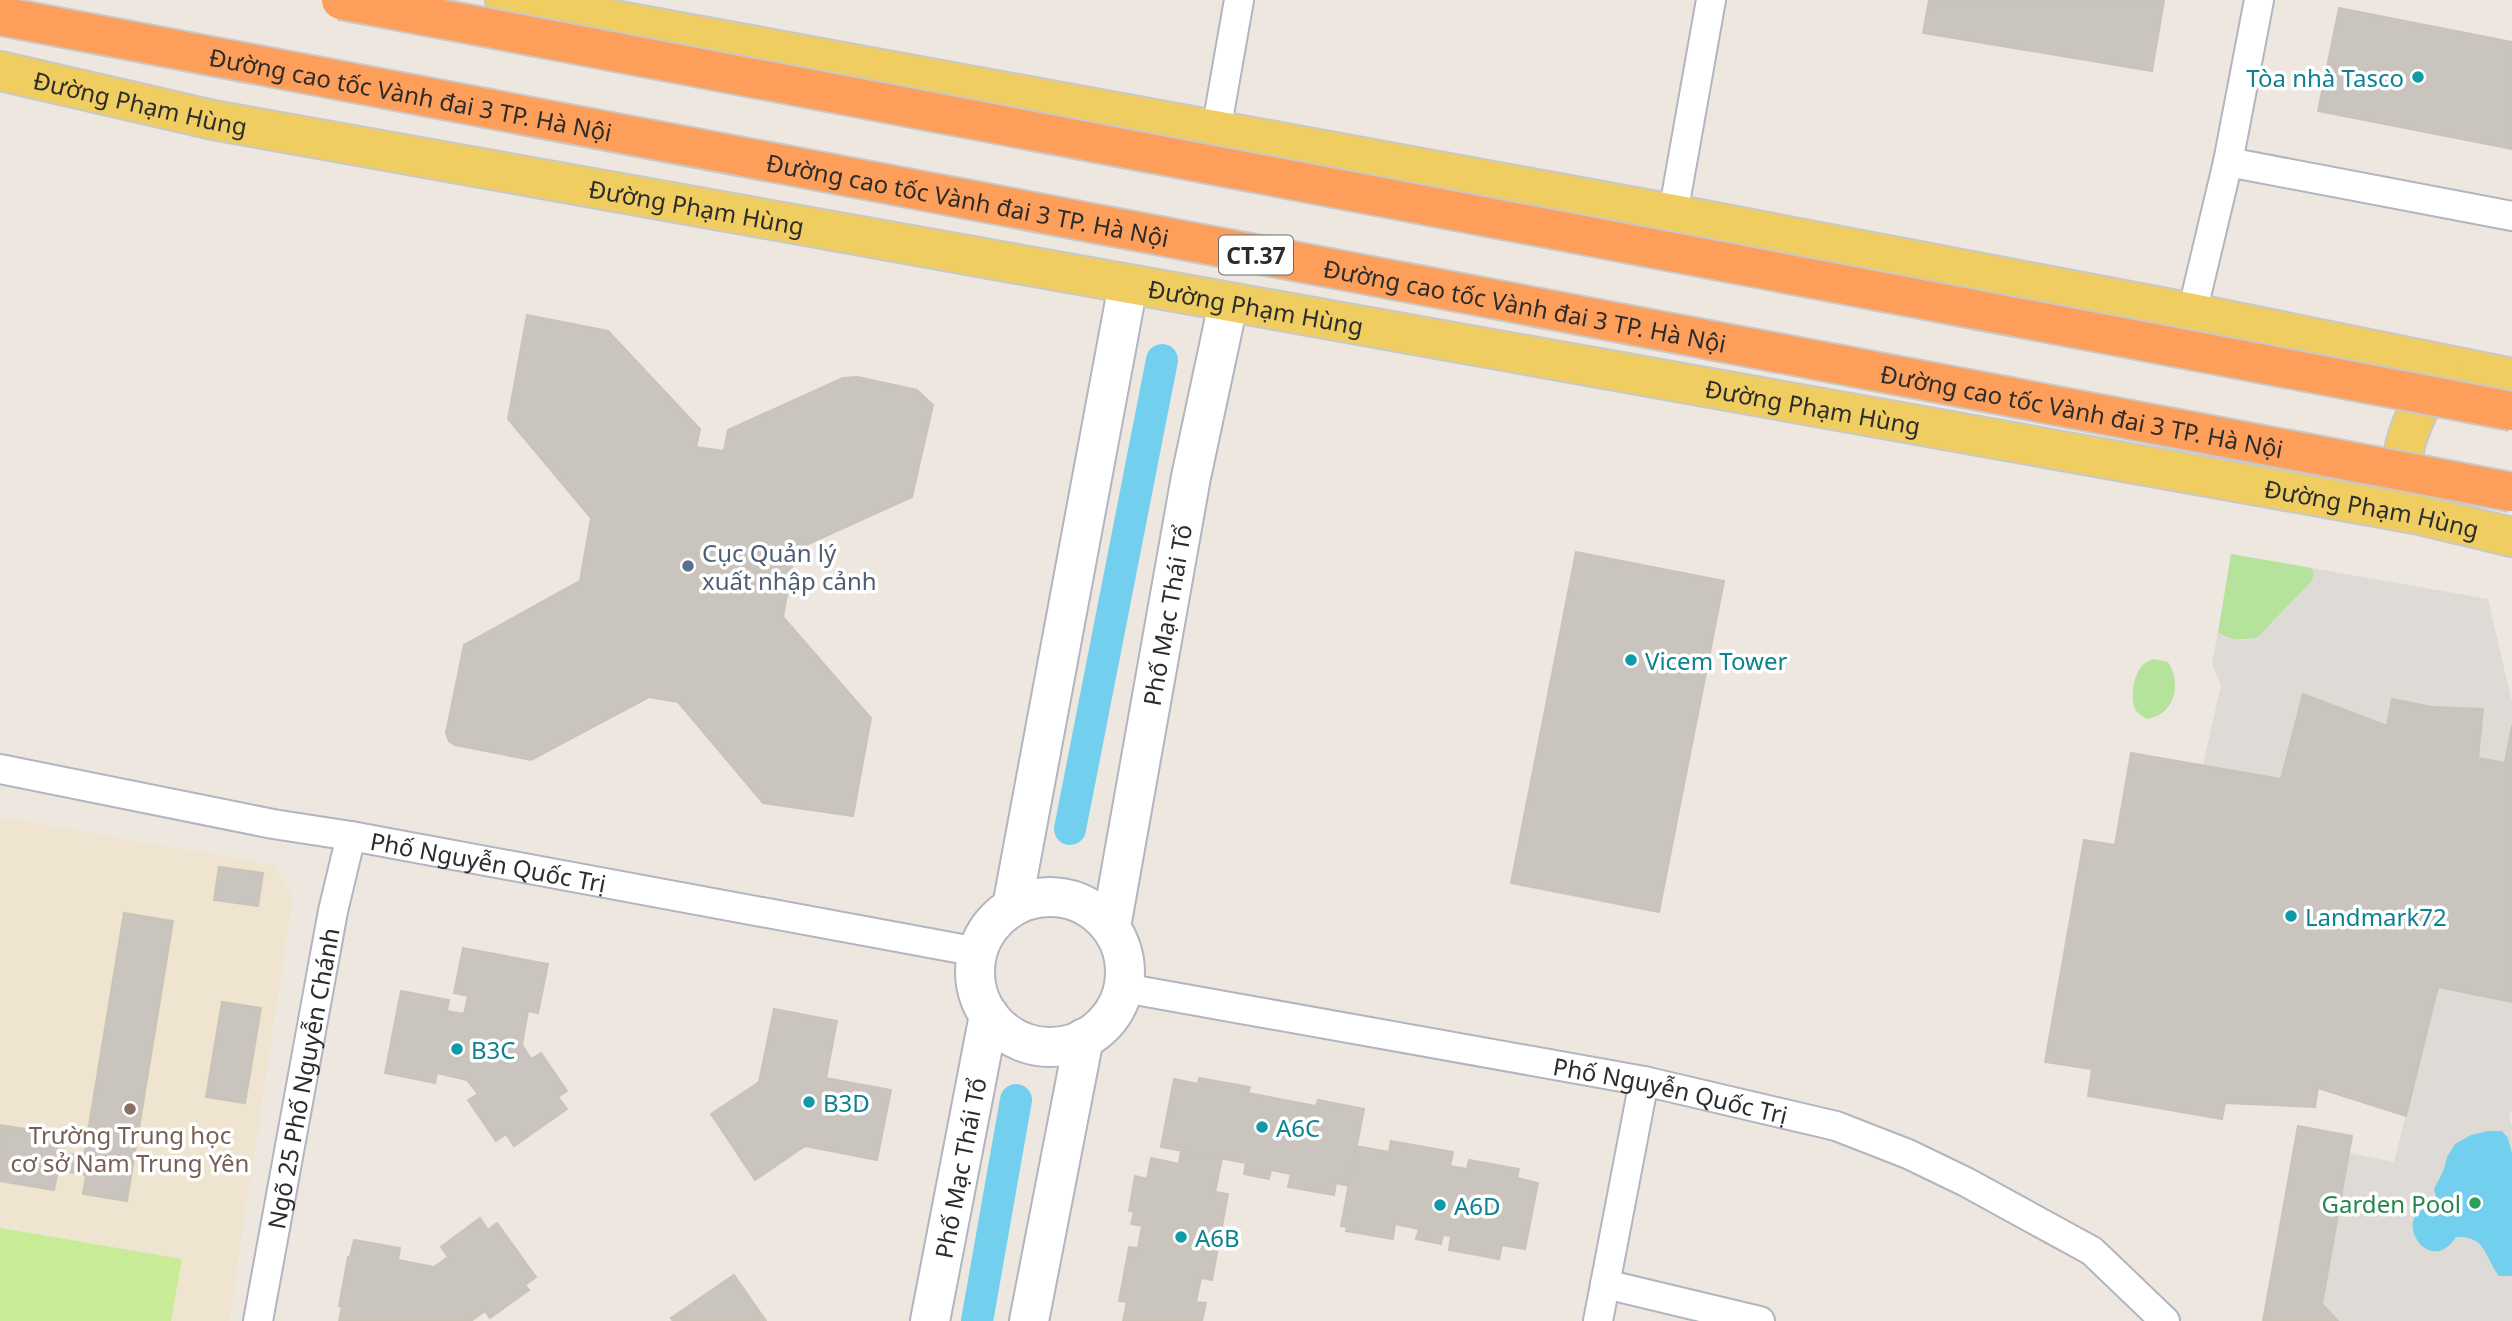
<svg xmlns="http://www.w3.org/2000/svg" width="2512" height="1321" font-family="'Noto Sans',sans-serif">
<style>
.education{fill:#efe4cf}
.green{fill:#b5e39c}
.pitch{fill:#c8eb98}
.plaza{fill:#dedad6}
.water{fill:#73cfee}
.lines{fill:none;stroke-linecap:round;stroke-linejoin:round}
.canal{stroke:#73cfee;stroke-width:32}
.building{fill:#c9c4be;stroke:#c9c3b8;stroke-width:2}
.street-casing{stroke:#b2b5c0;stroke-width:32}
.secondary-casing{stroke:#b2b5c0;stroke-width:42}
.primary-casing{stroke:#c8c8c8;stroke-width:42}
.street{stroke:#fff;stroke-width:28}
.secondary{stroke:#fff;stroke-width:38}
.primary{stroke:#f0cd61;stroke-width:38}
.highway-bridge-casing{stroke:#c8c8c8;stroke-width:42;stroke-linecap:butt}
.highway-bridge{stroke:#fd9f5a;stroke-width:38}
.culture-dot{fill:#0f9aa8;stroke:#fff;stroke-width:2.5}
.service-dot{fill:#5c6f8a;stroke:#fff;stroke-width:2.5}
.education-dot{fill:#8d6e63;stroke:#fff;stroke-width:2.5}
.leisure-dot{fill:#2e9e5b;stroke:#fff;stroke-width:2.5}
.labels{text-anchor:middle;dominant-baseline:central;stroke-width:7;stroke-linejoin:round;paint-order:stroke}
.shield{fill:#fff;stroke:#6b6b6b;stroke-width:2}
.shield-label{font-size:23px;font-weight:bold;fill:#2c2c2c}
.culture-label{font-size:24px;fill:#0d838f;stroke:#fff;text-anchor:start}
.street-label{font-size:24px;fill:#2c2c2c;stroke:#fff}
.service-label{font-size:24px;fill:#4e5e75;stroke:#fff;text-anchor:start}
.education-label{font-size:24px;fill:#785e54;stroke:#fff}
.leisure-label{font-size:24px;fill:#27864d;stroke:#fff;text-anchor:end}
</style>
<rect width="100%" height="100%" fill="#eee7df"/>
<path class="education" d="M0 817 273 865 293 896 229 1321H0Z"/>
<path class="green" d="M2231 554 2312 568C2315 574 2314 577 2311 582L2258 637C2244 640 2228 642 2218 632Z
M2154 659 2168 662C2182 683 2175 715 2147 719 2146 718 2139 714 2138 713 2128 702 2133 673 2144 664 2147 661 2151 660 2154 659Z"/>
<path class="pitch" d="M0 1228 182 1259 171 1321H0Z"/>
<path class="plaza" d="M2312 568 2488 599 2512 702V764L2478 758 2483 709 2432 707 2393 699 2387 726 2303 695 2281 779 2203 765 2221 685 2212 664 2218 632 2224 638 2246 640 2258 637 2311 582 2314 577Z
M2438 987 2512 1002V1111L2509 1116 2512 1127V1153L2508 1138 2447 1157 2444 1169 2438 1179 2439 1206H2432L2419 1213 2456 1237 2464 1236 2474 1240 2489 1254 2491 1266 2512 1276V1321H2338L2322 1304 2349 1153 2394 1162Z"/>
<path class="water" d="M2488 1131H2502L2508 1138 2512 1153V1276H2499C2485 1258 2486 1235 2456 1237 2428 1282 2384 1207 2439 1206L2434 1189 2444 1169 2447 1157 2455 1144 2471 1135Z"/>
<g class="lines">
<path class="canal" d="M1070 829 1162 360
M977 1321 1016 1100"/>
</g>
<path class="building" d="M1929 0H2164L2152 71 1923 33Z
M2339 8 2512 42V149L2318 111Z
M527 315 608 331 700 429 696 447 724 451 728 430 843 378 858 377 917 390 933 405 912 497 795 550 783 617 871 718 853 816 763 803 678 702 649 697 531 760 455 745 449 741 446 733 464 645 580 581 591 518 508 419Z
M1576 552 1724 581 1659 912 1511 883Z
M2303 694 2387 726 2392 699 2432 707 2483 709 2478 758 2512 764V1002L2438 987 2406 1116 2318 1088 2315 1107 2225 1103 2222 1119 2088 1096 2092 1069 2045 1062 2084 840 2115 845 2131 753 2281 779Z
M2512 725V764L2505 763Z
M219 867 263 873 258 906 214 900Z
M124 913 173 921 127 1201 83 1194 86 1175 58 1170 54 1190 0 1181V1125L65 1135 63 1153 84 1156Z
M463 948 548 964 538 1013 528 1011 522 1045 531 1059 541 1053 567 1091 558 1097 567 1109 514 1146 506 1134 496 1141 468 1100 478 1094 467 1080 437 1073 435 1083 385 1073 401 991 449 1000 447 1011 464 1014 468 996 454 993Z
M222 1002 261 1008 245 1103 206 1097Z
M774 1009 837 1021 826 1078 891 1090 877 1160 805 1146 755 1180 711 1114 759 1082Z
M1199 1078 1250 1087 1248 1093 1316 1106 1318 1100 1364 1109 1349 1186 1336 1183 1334 1195 1288 1187 1291 1174 1271 1170 1269 1179 1244 1174 1246 1163 1161 1147 1174 1079 1198 1084Z
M2298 1126 2352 1136 2322 1304 2338 1321H2263Z
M1391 1141 1453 1152 1450 1166 1467 1169 1469 1160 1519 1169 1517 1178 1538 1183 1525 1249 1502 1245 1499 1259 1449 1250 1451 1236 1443 1235 1441 1244 1416 1239 1419 1229 1395 1224 1393 1239 1346 1231 1347 1227 1341 1226 1356 1146 1389 1152Z
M1181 1151 1222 1158 1215 1192 1228 1194 1212 1280 1201 1278 1196 1302 1206 1303 1202 1321H1123L1127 1302 1119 1301 1129 1247 1138 1248 1142 1226 1131 1224 1134 1212 1129 1211 1135 1176 1147 1179 1151 1158 1179 1164Z
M480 1218 488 1230 497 1223 536 1277 525 1285 529 1290 490 1318 485 1311 471 1321H339L342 1307 339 1306 348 1257H350L354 1240 400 1248 398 1260 434 1267 448 1257 441 1247Z
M734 1275 766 1321H673L671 1318Z"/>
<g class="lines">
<g class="street-casing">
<g id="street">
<path d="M1216 131 1239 0"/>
<path d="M2228 162 2512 216"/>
<path d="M1673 214 1711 0"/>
<path d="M2192 313 2228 162 2259 0"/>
<path id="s1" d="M0 769 273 824 351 836 978 952"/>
<path id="s2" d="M1124 988 1644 1081 1836 1126 1908 1154 1966 1182 2092 1251 2165 1321"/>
<path d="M1605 1284 1760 1321"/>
<path id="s3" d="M258 1321 333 911 351 836"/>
<path d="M1598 1321 1644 1081"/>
</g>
</g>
<g class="secondary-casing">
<g id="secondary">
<circle cx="1050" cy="972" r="75"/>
<path d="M1012 907 1128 285"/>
<path id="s4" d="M1111 927 1191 477 1228 304"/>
<path id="s5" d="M930 1321 989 1015"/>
<path d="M1029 1321 1084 1038"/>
</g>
</g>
<g class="primary-casing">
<g id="primary">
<path d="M505 0 1673 214 2192 313 2512 378"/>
<path id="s6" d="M0 71 213 120 2420 515 2512 537"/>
<path d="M2411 502C2385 462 2421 402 2443 367"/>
</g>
</g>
<use href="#street" class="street"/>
<use href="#secondary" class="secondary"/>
<use href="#primary" class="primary"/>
<g class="highway-bridge-casing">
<g id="highway-bridge">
<path d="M341 0 2512 411"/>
<path id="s7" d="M0 16 2512 492"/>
</g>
</g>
<use href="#highway-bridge" class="highway-bridge"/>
</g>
<g class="culture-dot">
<circle cx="2418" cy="77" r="7"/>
<circle cx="1631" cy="660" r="7"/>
<circle cx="2291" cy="916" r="7"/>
<circle cx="457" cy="1049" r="7"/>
<circle cx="809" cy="1102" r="7"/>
<circle cx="1262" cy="1127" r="7"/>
<circle cx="1440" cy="1205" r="7"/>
<circle cx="1181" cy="1237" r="7"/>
</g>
<circle class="service-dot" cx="688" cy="566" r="7"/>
<circle class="education-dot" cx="130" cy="1109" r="7"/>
<circle class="leisure-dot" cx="2475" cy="1203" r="7"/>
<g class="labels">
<rect class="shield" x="1219" y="235.5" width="74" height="39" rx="5"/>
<g class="shield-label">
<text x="1256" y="255">CT.37</text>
</g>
<g class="culture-label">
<text x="2404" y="77" text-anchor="end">Tòa nhà Tasco</text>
<text x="1645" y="660">Vicem Tower</text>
<text x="2305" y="916">Landmark72</text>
<text x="471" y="1049">B3C</text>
<text x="823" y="1102">B3D</text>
<text x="1276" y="1127">A6C</text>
<text x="1454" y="1205">A6D</text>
<text x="1195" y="1237">A6B</text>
</g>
<g class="street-label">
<text stroke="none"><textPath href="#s7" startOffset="418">Đường cao tốc Vành đai 3 TP. Hà Nội</textPath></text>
<text stroke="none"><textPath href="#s6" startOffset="144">Đường Phạm Hùng</textPath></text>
<text stroke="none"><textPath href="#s7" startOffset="985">Đường cao tốc Vành đai 3 TP. Hà Nội</textPath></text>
<text stroke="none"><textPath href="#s6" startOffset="710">Đường Phạm Hùng</textPath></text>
<text stroke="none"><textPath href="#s7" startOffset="1552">Đường cao tốc Vành đai 3 TP. Hà Nội</textPath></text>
<text stroke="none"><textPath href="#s6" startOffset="1278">Đường Phạm Hùng</textPath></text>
<text stroke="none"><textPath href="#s6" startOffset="1844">Đường Phạm Hùng</textPath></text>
<text stroke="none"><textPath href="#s7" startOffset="2119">Đường cao tốc Vành đai 3 TP. Hà Nội</textPath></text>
<text stroke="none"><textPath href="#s6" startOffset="2412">Đường Phạm Hùng</textPath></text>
<text stroke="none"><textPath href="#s4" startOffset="317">Phố Mạc Thái Tổ</textPath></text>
<text stroke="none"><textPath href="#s1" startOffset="497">Phố Nguyễn Quốc Trị</textPath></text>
<text stroke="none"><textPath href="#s3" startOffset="247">Ngõ 25 Phố Nguyễn Chánh</textPath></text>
<text stroke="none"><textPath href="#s2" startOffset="556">Phố Nguyễn Quốc Trị</textPath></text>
<text stroke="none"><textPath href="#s5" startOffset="156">Phố Mạc Thái Tổ</textPath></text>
</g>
<g class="service-label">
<text x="702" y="552">Cục Quản lý<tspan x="702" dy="28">xuất nhập cảnh</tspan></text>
</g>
<g class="education-label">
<text x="130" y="1134">Trường Trung học<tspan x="130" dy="28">cơ sở Nam Trung Yên</tspan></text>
</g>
<g class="leisure-label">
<text x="2461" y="1203">Garden Pool</text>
</g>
</g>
</svg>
